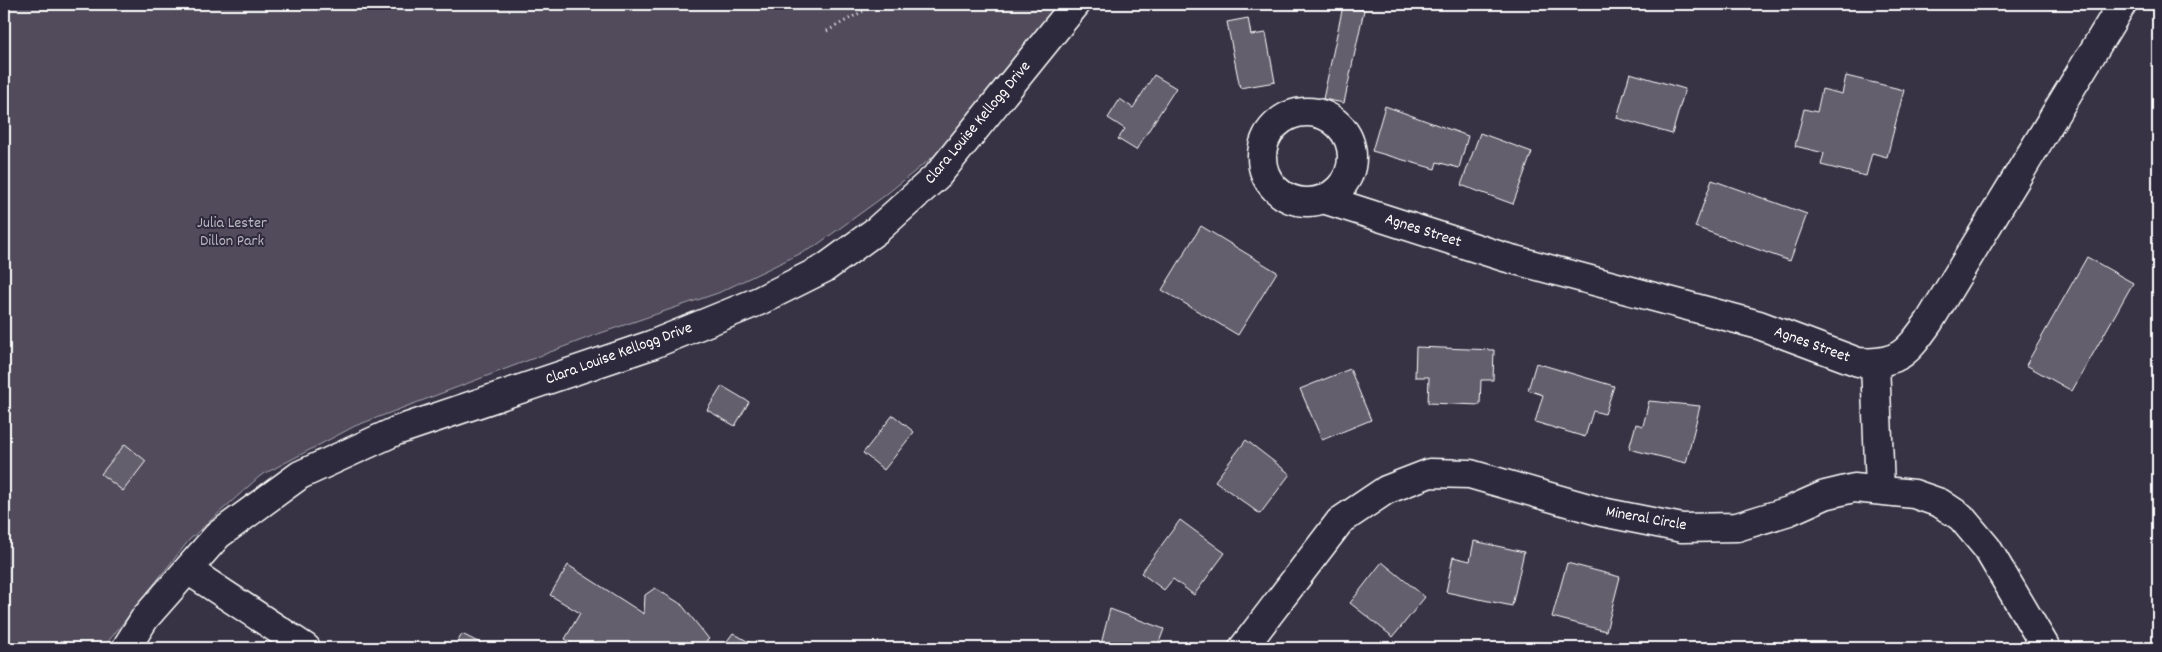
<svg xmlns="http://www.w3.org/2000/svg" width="2162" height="652" font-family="Dekko,sans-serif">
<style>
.green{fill:#514c5c;stroke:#a8a6ae}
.building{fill:#635f6d;stroke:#fff}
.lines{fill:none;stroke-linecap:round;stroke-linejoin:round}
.minor-casing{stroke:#fff;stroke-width:31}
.path{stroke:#fff;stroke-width:3;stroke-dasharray:1 4;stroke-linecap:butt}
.minor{stroke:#2f2a3d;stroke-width:28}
.labels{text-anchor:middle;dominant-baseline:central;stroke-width:4;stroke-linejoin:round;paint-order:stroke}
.street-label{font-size:16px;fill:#fff;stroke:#2f2a3d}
.park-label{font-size:16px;fill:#b9b7be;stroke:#2f2a3d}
</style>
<rect width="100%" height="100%" fill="#373345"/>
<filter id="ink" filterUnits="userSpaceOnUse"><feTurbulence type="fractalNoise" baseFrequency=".02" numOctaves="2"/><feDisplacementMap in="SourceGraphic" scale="10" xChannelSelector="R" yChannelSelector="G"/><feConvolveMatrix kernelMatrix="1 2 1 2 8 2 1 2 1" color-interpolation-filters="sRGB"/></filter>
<g filter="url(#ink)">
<path class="green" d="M4 4H1060L940 151 883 197 814 247 718 293 595 335 355 426 260 476 190 539 103 648H4Z"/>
<path class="building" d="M1343 6 1364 10 1344 103 1323 99Z
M1248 18 1251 35 1266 33 1275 82 1240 88 1227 22Z
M1630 73 1685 89 1672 134 1617 118Z
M1154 75 1176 88 1136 150 1118 139 1125 129 1108 118 1120 99 1133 108Z
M1846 76 1904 90 1887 157 1872 153 1866 176 1821 165 1824 153 1795 146 1804 109 1817 112 1822 89 1842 94Z
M1385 106 1468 136 1459 168 1437 162 1435 169 1372 151Z
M1480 133 1532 152 1513 204 1461 185Z
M1712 180 1807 214 1790 261 1695 227Z
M1201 226 1277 272 1238 335 1162 290Z
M2087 257 2133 283 2072 391 2026 365Z
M1416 347 1494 350 1493 380H1481L1480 405 1428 403 1429 377H1415Z
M1536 363 1614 386 1605 414 1593 411 1585 437 1535 422 1543 395 1528 390Z
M1350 369 1371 420 1322 440 1300 389Z
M722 386 749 402 735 426 707 410Z
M1649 401 1700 406 1686 463 1629 449 1636 424 1643 426Z
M893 415 914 432 884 470 863 453Z
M1246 440 1290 474 1260 514 1215 481Z
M125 444 146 461 123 491 101 474Z
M1180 520 1225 553 1194 595 1173 579 1164 590 1141 573Z
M1474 541 1524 552 1512 606 1446 592 1453 557 1470 561Z
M1382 562 1425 597 1393 637 1350 603Z
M1567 563 1620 577 1606 631 1552 617Z
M568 565 644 614 645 595 655 588 681 604 709 639 699 647 702 648H579L565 639 580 613 550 595Z
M1110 609 1164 629 1157 648H1100Z
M733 633 759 648H722Z
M462 634 490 648H454Z
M1964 643 1967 648H1952Z"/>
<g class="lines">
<g class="minor-casing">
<path id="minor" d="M1262 157a45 45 0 1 1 90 0a45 45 0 1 1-90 0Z
M1323 199 1504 257 1759 325 1858 362C1898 365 1907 353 1929 322L2122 4
M1875 363 1880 489
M188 570 306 648
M126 648 145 618 218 535 300 475 396 431 651 345 759 301 825 268 877 230 938 175 1076 4
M1243 648 1340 521 1386 490 1430 473 1470 474 1602 512 1682 528 1737 527 1789 511 1825 495 1854 488 1914 494 1940 503 1961 517 1987 548 2046 648"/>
</g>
<path class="path" d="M827 31 876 4"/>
<use href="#minor" class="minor"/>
</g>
</g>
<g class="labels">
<g class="street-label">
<text transform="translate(978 123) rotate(-50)">Clara Louise Kellogg Drive</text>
<text transform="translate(1423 231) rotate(18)">Agnes Street</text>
<text transform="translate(1812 345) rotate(20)">Agnes Street</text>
<text transform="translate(619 354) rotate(-20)">Clara Louise Kellogg Drive</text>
<text transform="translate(1646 519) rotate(10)">Mineral Circle</text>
</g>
<g class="park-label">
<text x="232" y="223">Julia Lester<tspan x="232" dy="18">Dillon Park</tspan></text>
</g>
</g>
<rect width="2162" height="652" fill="none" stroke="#2f2a3d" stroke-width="20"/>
<rect x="10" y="10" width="2142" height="632" fill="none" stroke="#fff" stroke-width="2" filter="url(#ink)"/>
</svg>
